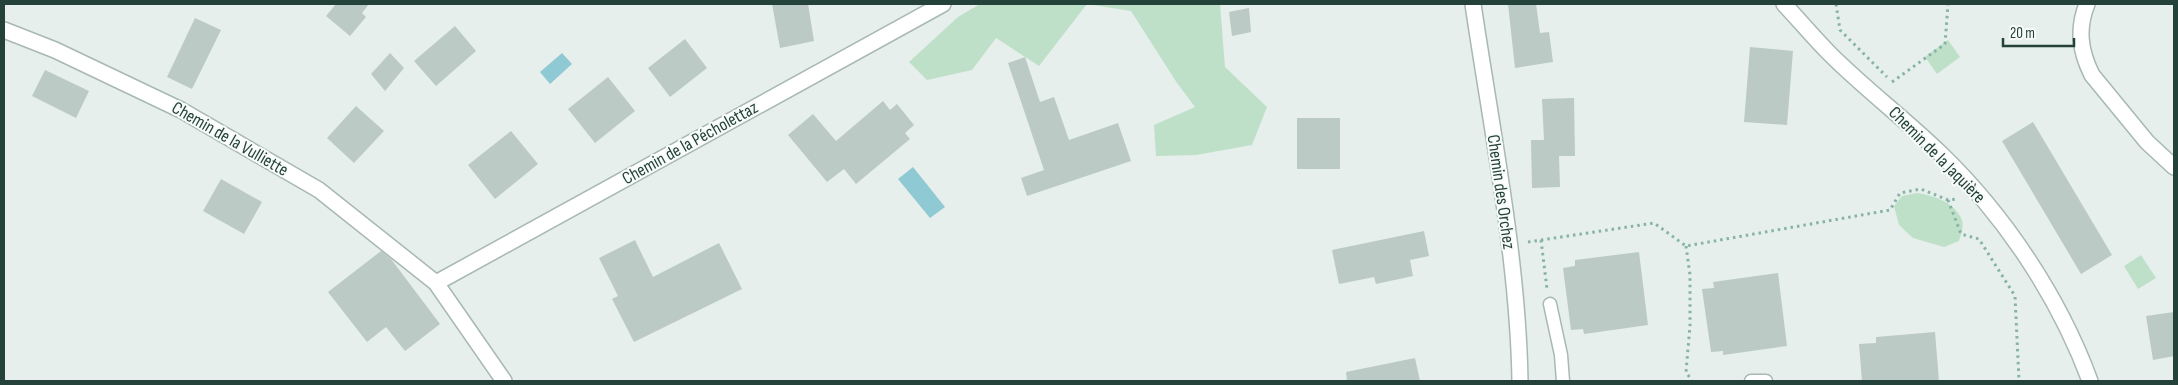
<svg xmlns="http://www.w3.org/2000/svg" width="2178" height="385" font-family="'Sofia Sans Condensed',sans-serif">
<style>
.green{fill:#bfe0c8}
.water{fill:#8ec9d4}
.building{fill:#bbcac4}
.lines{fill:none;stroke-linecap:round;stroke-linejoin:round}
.lane-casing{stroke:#a8b8b2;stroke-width:15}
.street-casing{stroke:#a8b8b2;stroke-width:18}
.path{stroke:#86b3a5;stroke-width:3;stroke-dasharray:2.5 4;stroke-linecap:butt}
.lane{stroke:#fff;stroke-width:12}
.street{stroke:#fff;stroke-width:15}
.labels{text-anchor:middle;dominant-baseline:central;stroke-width:4;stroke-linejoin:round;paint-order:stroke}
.street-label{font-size:18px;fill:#24423a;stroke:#f7fbf9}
</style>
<rect width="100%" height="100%" fill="#e6efeb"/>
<path class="green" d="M980 4H1220L1225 67 1267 107 1252 145 1196 155 1156 156 1154 125 1195 107 1177 83 1131 11 1087 4 1039 66 996 38 972 70 927 80 909 62 958 17Z
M1948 40 1960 57 1937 74 1925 57Z
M1917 193C1932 195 1954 202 1961 218 1965 225 1961 234 1959 241L1944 247 1913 238 1899 225 1894 206 1902 196Z
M2141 255 2156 278 2138 289 2124 266Z"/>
<path class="water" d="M562 53 572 64 550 84 540 72Z
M913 167 945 207 930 218 898 179Z"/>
<path class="building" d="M336 4H369L362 13 366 17 350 36 326 16Z
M772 4H808L814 41 780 48Z
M1508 4H1536L1540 33 1549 32 1553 62 1515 68Z
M1249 8 1251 32 1232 36 1229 12Z
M195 18 221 30 192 89 167 77Z
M455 26 476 51 436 86 414 61Z
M685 39 707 68 670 97 648 68Z
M1750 47 1793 51 1787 125 1744 122Z
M390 53 404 68 385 91 371 74Z
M1025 57 1040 102 1054 97 1069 140 1118 123 1131 161 1027 196 1021 178 1044 170 1008 63Z
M45 70 89 91 76 118 32 96Z
M608 77 635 111 595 143 568 109Z
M1574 98 1575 156H1559L1560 187 1532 188 1531 140H1544L1542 99Z
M883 101 890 110 897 104 914 125 905 133 910 139 856 184 844 169 827 182 788 135 813 114 836 141Z
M356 106 384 131 354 163 327 138Z
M1297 118H1340V169H1297Z
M2033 122 2112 255 2081 274 2002 141Z
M511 131 538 164 495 199 468 165Z
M221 179 262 202 244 234 203 211Z
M1424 231 1429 256 1410 260 1413 276 1376 284 1374 277 1339 284 1332 250Z
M635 240 653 277 719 243 742 289 634 342 612 299 618 296 599 258Z
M381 251 391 259 440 324 405 351 386 327 367 342 328 292Z
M1639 252 1648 325 1584 334 1583 329 1571 330 1563 268 1575 266V260Z
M1778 273 1787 346 1723 355V351L1711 352 1702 289 1714 288 1713 282Z
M2174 312V356L2153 360 2146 316Z
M1935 332 1939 381H1862L1859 344 1876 343V337Z
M1415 358 1420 381H1347L1346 372Z"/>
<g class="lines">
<g class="lane-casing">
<path id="lane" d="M1550 304 1561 355 1563 381
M1751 381H1766"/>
</g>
<g class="street-casing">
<path id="street" d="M1473 4C1491 127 1518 257 1520 381
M1784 4C1800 21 1814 38 1830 54 1865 89 1905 119 1941 154 2005 216 2059 297 2090 381
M2087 4C2077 29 2080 51 2092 75L2147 142 2174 167
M4 30 55 50 181 110 319 190 436 283 504 381
M436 283 943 4"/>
</g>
<path class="path" d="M1836 4 1840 30 1887 77
M1892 82 1945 44 1948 4
M1948 200 1961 234 1979 239 2015 296 2019 381
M1541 240 1547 289
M1528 242 1654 223 1686 246 1890 210 1900 193 1921 189 1948 200 1958 199
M1686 246 1690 275V326L1686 372 1692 381"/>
<use href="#lane" class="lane"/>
<use href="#street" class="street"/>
</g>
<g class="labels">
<g class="street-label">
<text transform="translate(230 139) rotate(30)">Chemin de la Vulliette</text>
<text transform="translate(690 143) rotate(-29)">Chemin de la Pécholettaz</text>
<text transform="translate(1937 155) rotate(45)">Chemin de la Jaquière</text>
<text transform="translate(1501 192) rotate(82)">Chemin des Orchez</text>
</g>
</g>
<rect width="2178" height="385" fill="none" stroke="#24423a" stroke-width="10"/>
<path d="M2003 38v8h71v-8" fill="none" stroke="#24423a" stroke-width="2.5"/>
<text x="2010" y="38" font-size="15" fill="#24423a" stroke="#f7fbf9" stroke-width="4" paint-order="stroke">20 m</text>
</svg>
